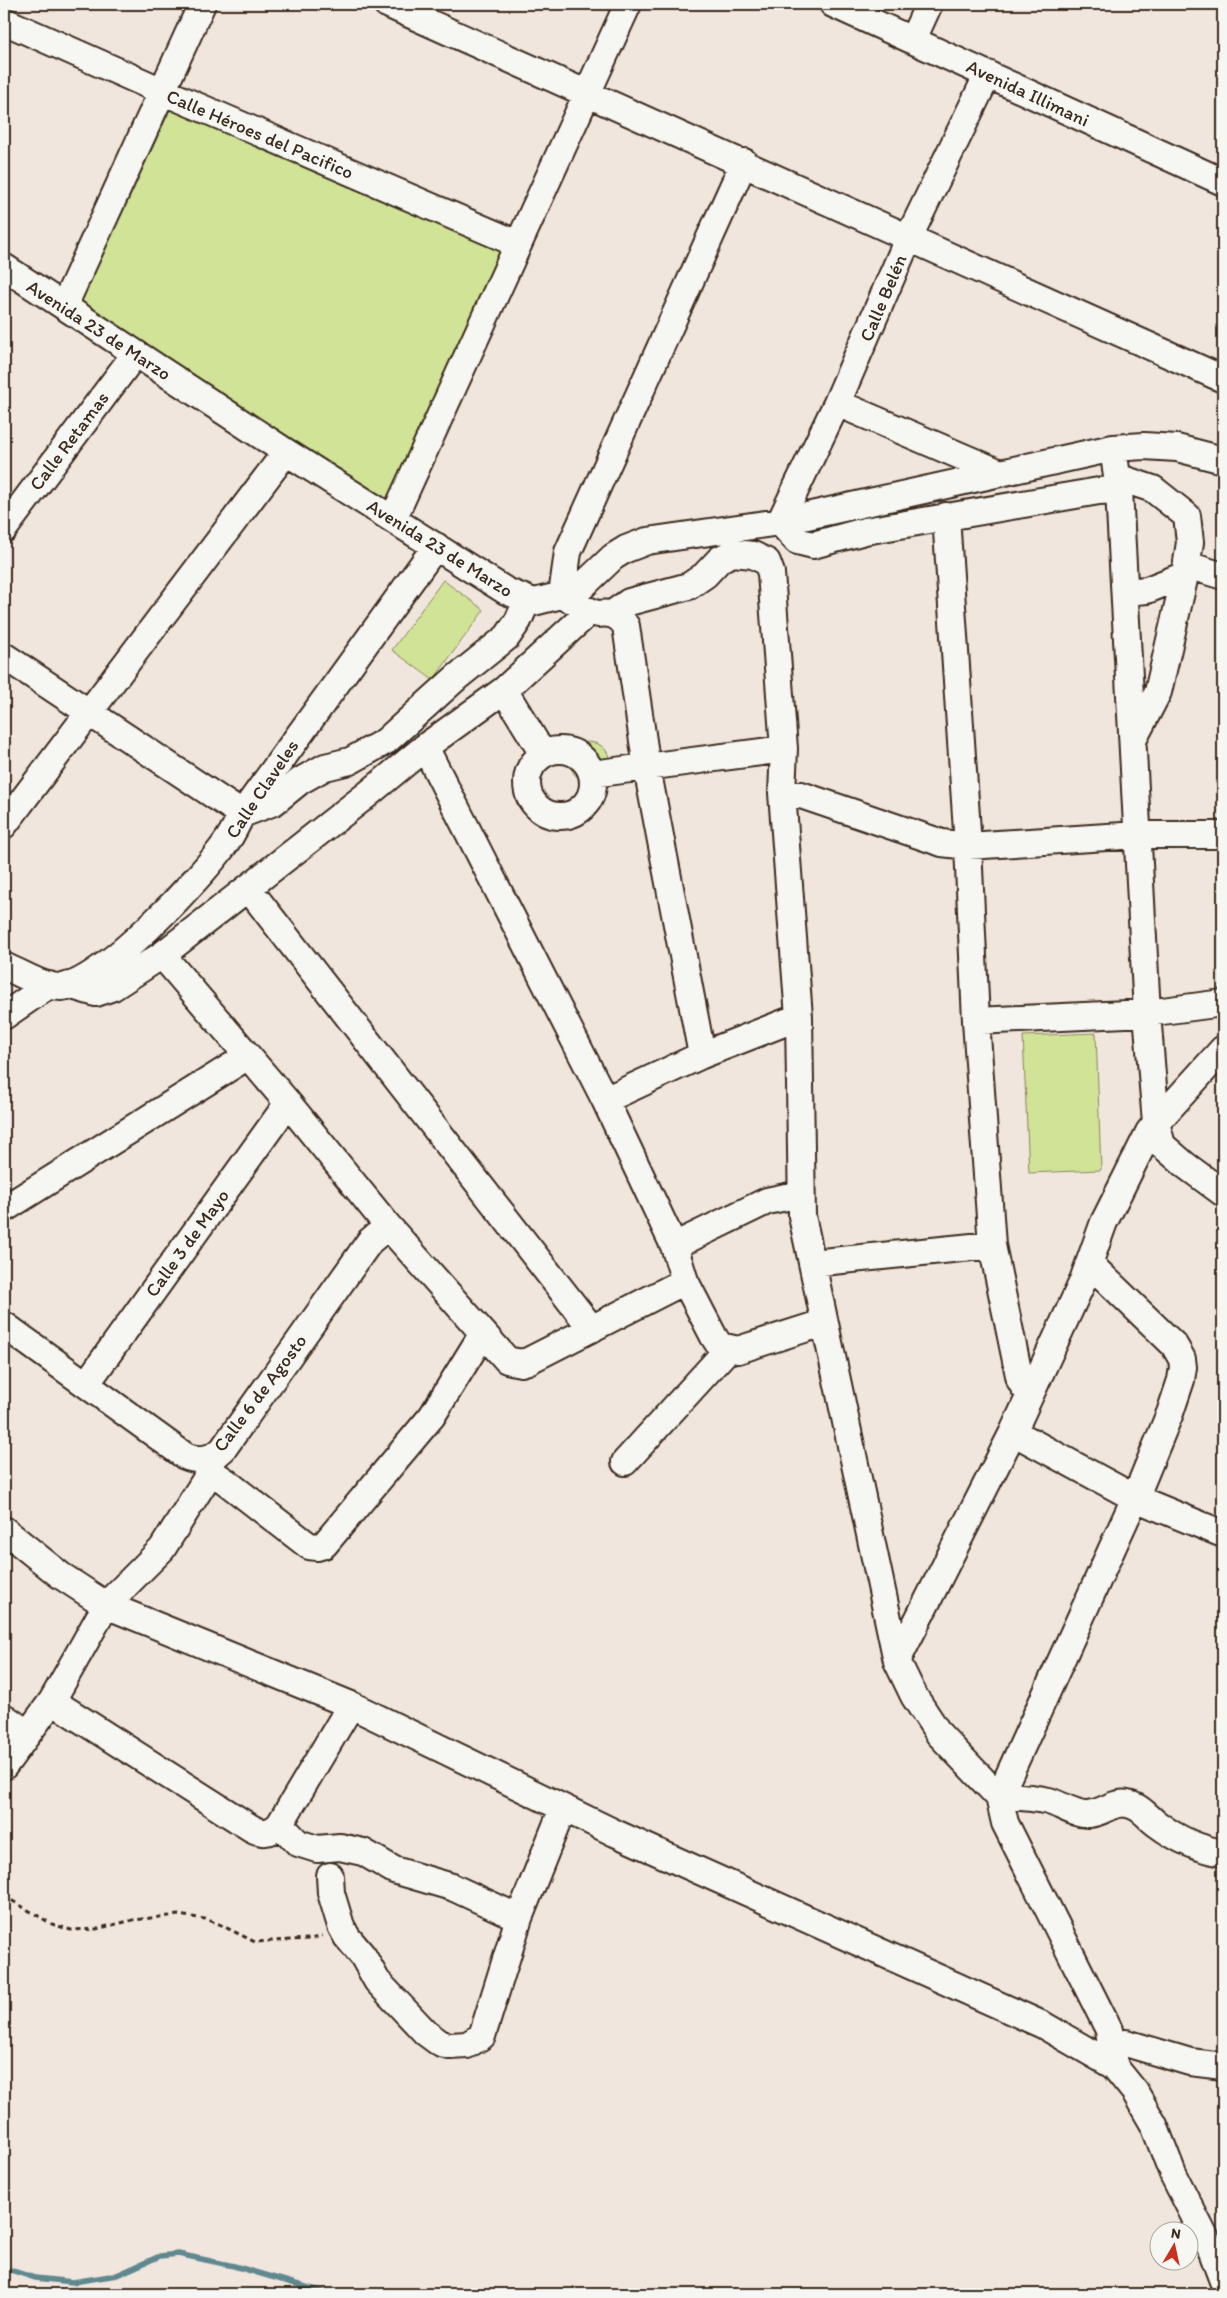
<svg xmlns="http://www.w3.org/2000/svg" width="1227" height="2298" font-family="Itim,sans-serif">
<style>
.green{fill:#d1e397;stroke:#86865a}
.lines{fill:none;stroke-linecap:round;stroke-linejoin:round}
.stream{stroke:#61888f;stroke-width:5.5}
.minor-casing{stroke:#3b2a1e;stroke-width:30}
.path{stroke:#3b2a1e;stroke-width:3;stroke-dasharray:5 4;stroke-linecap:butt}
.minor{stroke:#f6f6f2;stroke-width:26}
.labels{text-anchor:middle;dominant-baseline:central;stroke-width:4;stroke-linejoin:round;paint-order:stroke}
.street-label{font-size:19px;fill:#3b2a1e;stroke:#f6f6f2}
</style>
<rect width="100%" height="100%" fill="#f0e6dd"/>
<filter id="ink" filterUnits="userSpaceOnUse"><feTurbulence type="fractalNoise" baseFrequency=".02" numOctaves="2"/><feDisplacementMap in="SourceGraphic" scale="10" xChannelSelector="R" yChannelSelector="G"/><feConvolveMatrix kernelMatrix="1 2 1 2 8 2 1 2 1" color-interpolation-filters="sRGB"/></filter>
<g filter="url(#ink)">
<path class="green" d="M172 106 351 188 505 252 389 500 80 304Z
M443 580 484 610 433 680 392 650Z
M586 742C600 742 607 748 610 760L583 781C564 771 566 748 586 742Z
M1096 1033 1101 1170 1029 1173 1023 1036Z"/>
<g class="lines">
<path class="stream" d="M4 2268 35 2278 73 2282 117 2275 160 2256 178 2254 234 2266 330 2294"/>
<g class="minor-casing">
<path id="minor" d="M387 4C666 127 944 255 1223 379
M833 4 1223 182
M4 21 162 91 518 244
M913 39 929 4
M988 74 908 239 837 403 780 522 797 541 813 545 865 531 1099 491 1119 490
M4 267 286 452 506 591 534 602 562 595 568 552 744 162
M64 306 202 4
M837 403 998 472
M1117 477 1153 489 1187 516 1190 542 1185 575 1158 692 1133 740
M946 516 968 846 976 1021 992 1245 1020 1380 1024 1387 1031 1392
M393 519 628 4
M4 529 135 354
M1187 565 1223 576
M1125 592 1147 590 1185 575
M569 599 613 557 626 549 647 541 780 522 1113 448 1144 446 1177 448 1223 460
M598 614C610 612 619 615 626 626L647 768 702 1055
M612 614 629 602 689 586 705 575 720 559 733 553 753 555 767 562 771 573 784 749 782 793 799 1017 802 1216 897 1661
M4 656 242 814 274 802 300 781 325 767 350 761 386 741 457 677 507 637 518 621 527 601
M504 690 543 754
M425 747 605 1100 674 1246 685 1281 714 1337 720 1346 738 1350 823 1323
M527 783a33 33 0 1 1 66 0a33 33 0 1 1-66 0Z
M592 774 784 749
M782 793 801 795 942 843 968 846 1138 835H1223
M4 825 286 452
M248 888 592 1329
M162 955 288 1103 388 1226 507 1360 521 1363 528 1361 685 1281
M4 966C21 973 42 987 61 987 100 986 205 874 227 841 233 833 237 823 242 814L436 546
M69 985 96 993 113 987 162 955 368 794 425 747 504 690 590 611
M4 1016 49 985
M976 1021 1147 1013 1223 1003
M1223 1049 1156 1123 1162 1145 1185 1165 1223 1193
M605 1100 702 1055 799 1017
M4 1209 248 1056
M674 1246 767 1201 800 1194
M812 1263 992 1245
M1090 1264 1174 1345 1182 1359 1183 1367 1181 1380 1170 1413 1135 1498 999 1797C1016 1796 1032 1797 1049 1801 1062 1805 1075 1815 1089 1814 1108 1812 1115 1797 1136 1807 1144 1811 1150 1819 1157 1824 1177 1839 1198 1849 1223 1853
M4 1325 185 1456C199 1462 212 1460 223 1449L370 1241 388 1226
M87 1383 288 1103
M1013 1432 1135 1498 1223 1534
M625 1462 728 1349
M207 1473 216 1475 225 1481 309 1546 317 1547 324 1545 432 1416 482 1335
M4 1530 60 1575 106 1605 351 1705 615 1833 1043 2025 1114 2066 1135 2092 1154 2125 1173 2174 1211 2249 1223 2281
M52 1701 251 1828C262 1834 271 1834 280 1824L351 1705
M4 1717 27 1733
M4 1766 52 1701 106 1605 162 1549 206 1479 207 1473 205 1459
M280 1824 298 1843 317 1849 340 1847 363 1852 394 1870 452 1887 519 1918
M330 1876 331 1893 341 1926 347 1937 363 1956 377 1981 426 2033 441 2044 450 2046 467 2045 482 2036 519 1918 563 1808
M1111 2047 1109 2030 1005 1823 999 1797 939 1734 914 1696 897 1661 1013 1432 1082 1283 1104 1222 1149 1132 1156 1123 1147 1013 1119 490 1113 448
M1114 2062 1111 2047 1118 2044 1126 2043 1190 2062 1223 2066"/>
</g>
<path class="path" d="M4 1896 52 1924 71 1930 96 1929 133 1920 178 1915 205 1919 219 1924 255 1942 310 1939 322 1936"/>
<use href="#minor" class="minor"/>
</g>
</g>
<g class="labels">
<g class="street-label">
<text transform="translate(1028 93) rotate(25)">Avenida Illimani</text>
<text transform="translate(260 134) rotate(23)">Calle Héroes del Pacifico</text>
<text transform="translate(883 298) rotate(-67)">Calle Belén</text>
<text transform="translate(99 330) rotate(33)">Avenida 23 de Marzo</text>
<text transform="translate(69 441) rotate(-53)">Calle Retamas</text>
<text transform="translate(440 548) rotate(32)">Avenida 23 de Marzo</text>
<text transform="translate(262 789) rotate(-56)">Calle Claveles</text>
<text transform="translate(187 1243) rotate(-54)">Calle 3 de Mayo</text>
<text transform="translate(260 1393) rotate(-53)">Calle 6 de Agosto</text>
</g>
</g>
<rect width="1227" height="2298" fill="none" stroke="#f6f6f2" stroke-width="20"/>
<rect x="10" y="10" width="1207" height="2278" fill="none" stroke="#3b2a1e" stroke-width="2" filter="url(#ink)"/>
<g transform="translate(1174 2246) rotate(9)"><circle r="24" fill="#f6f6f2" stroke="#aba49d"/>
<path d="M0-4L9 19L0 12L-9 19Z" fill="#c8321e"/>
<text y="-8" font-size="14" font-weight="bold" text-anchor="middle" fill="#3b2a1e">N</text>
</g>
</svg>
